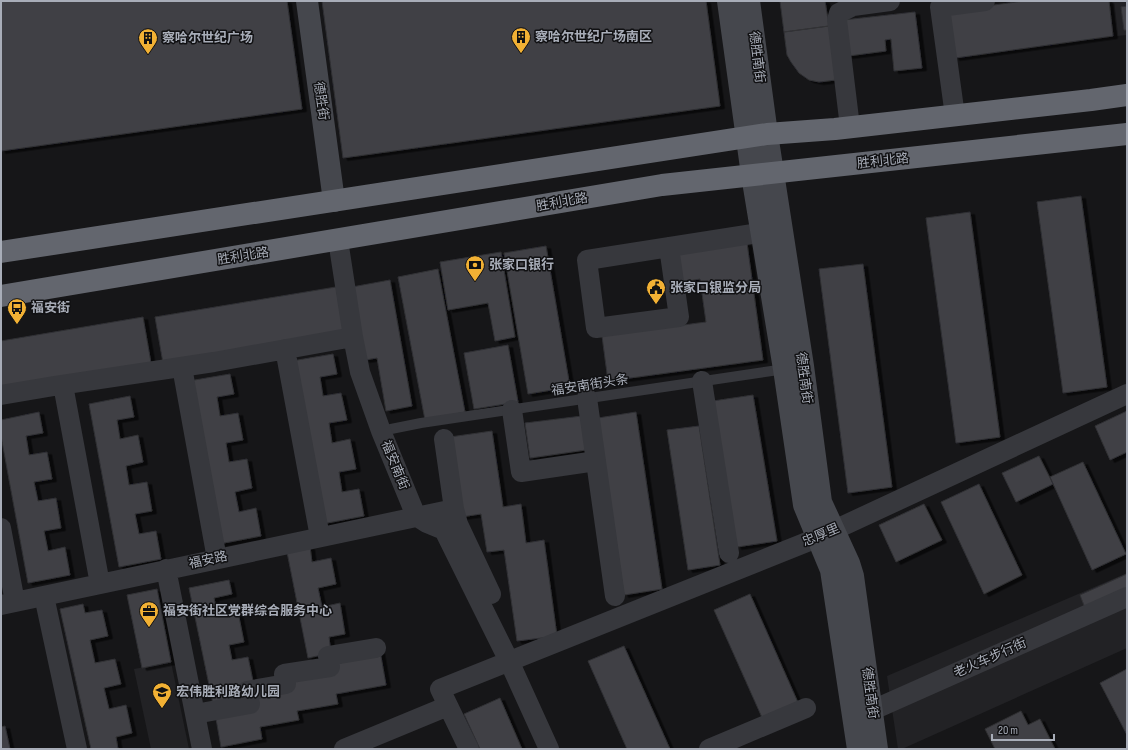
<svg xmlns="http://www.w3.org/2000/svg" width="1128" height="750" font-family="'Sofia Sans Condensed','Noto Sans SC',sans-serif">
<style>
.built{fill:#222225}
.building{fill:#404145;stroke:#303034;filter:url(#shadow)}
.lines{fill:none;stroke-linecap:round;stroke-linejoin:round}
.lane{stroke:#37383d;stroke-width:10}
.street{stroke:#37383d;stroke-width:20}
.secondary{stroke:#45474d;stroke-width:22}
.highway{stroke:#63666e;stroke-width:22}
.labels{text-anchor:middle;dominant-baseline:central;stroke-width:3;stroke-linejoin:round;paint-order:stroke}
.poi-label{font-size:13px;font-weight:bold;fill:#a8adb8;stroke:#111113;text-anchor:start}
.street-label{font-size:13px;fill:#a8adb8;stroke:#111113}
</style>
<defs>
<filter id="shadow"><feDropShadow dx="4.5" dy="2.5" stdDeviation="0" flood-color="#0009"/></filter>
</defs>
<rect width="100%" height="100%" fill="#161618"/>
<path class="built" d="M1112 1H1127V35L1117 36Z
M1127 573V648L902 749H898L887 676Z
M171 662 189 749H151L134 669Z"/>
<path class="building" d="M1 1H287L302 109 1 151Z
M322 1H706L720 106 343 158Z
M780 1H825L829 26 784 32Z
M1024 1H1109L1113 36 955 58 949 11Z
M1127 6V30H1124L1121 7Z
M915 12 922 68 894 71 891 39 885 40 886 51 848 56 844 20Z
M829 26 836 80 819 82 809 80 799 73 791 62 787 55 784 32Z
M1081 196 1107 387 1063 393 1037 202Z
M970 212 1000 437 956 443 926 218Z
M747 243 763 360 608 381 602 336 706 322 700 279 682 282 678 252Z
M546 246 570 387 528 394 504 253Z
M501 252 515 337 495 341 488 303 448 310 440 262Z
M863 264 892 487 848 493 819 269Z
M438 269 465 412 425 420 398 277Z
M390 280 412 406 386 411 377 358 365 360 352 287Z
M336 287 344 333 163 363 155 317Z
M143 317 151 363 1 389V341Z
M508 345 518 402 474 409 464 353Z
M333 354 337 374 320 377 323 396 341 393 347 420 329 423 332 443 350 439 356 469 339 472 342 492 359 489 364 516 322 524 292 361Z
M230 374 234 394 217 397 220 416 238 413 243 440 226 443 229 462 247 459 252 488 235 492 239 512 256 508 261 536 219 544 189 381Z
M753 395 777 541 737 547 713 401Z
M130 396 134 417 117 420 120 439 138 435 143 462 126 466 129 485 147 482 152 511 135 514 139 534 156 531 161 559 119 567 89 404Z
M1127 411V452L1110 460 1095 426Z
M39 412 43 433 26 436 29 455 47 452 52 479 34 482 38 501 56 498 61 528 44 531 48 551 65 547 70 575 28 583 1 436V420Z
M636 412 662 589 624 595 598 418Z
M582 416 586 450 530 458 525 423Z
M699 426 720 565 688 570 667 430Z
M492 431 503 507 521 504 526 543 544 540 557 636 517 641 504 550 487 552 481 514 461 517 450 437Z
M1039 456 1053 484 1016 502 1002 473Z
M1083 462 1126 554 1092 570 1050 477Z
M979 484 1022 575 984 594 941 502Z
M924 504 942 540 896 562 879 525Z
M310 547 312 562 331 558 336 584 318 588 322 607 340 603 345 634 329 637 331 653 308 658 287 552Z
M1127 574V590L1085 608 1080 595Z
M229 580 232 594 214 598 218 617 238 612 244 642 229 645 232 660 248 657 254 686 241 704 214 709 189 588Z
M157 589 171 662 142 668 127 595Z
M750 594 800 707 764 722 714 610Z
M83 604 85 613 102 610 108 636 90 640 95 663 115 659 121 684 104 688 109 709 126 705 132 733 116 737 118 749H91L60 609Z
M624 646 670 749H627L588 661Z
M380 651 386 685 336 694 338 704 297 711 299 720 260 727 262 739 221 747 215 713 289 679Z
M1127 669V735L1100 683Z
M500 698 522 749H480L464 714Z
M1021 711 1028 725 1040 719 1055 749H995L985 729Z
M5 726 10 749H1V727Z"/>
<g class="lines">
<path class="lane" d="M381 431 421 423 785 369"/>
<path class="street" d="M853 6 890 1
M955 116 940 7 985 1
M850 127 837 20 839 13 853 6 852 1
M338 240 353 337 360 372 381 431 416 516 427 523 444 530 509 661 549 749
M669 247 679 317 596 328 587 260C650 250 714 240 778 230
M285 349 320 537
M182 367 217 559
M702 381 729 553
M63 385 100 584
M1 395 54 386 214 362 353 337
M587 398 615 596
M512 410 521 472 596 461
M444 439 454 509 458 524 491 594
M1 528 15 602
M166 569 202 749
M44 596 77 749
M1 605 454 509
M195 714 250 704 247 691 286 684 284 674 330 667 328 656 376 648
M857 717 1127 597
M344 749 448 706
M469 749 440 689 817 538 1127 394
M709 749 806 708"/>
<path class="secondary" d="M307 1 334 201
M728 1 752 175 784 369 804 505 831 570 858 749
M749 1 767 134 803 366 821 502 849 563 853 576 877 749"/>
<path class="highway" d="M1 252 767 134 835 129 1091 100 1127 95
M1 296 662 185 1127 134"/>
</g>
<defs>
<g id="building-pin" transform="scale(1)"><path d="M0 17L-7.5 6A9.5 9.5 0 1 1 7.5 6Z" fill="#f2b134" stroke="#111113"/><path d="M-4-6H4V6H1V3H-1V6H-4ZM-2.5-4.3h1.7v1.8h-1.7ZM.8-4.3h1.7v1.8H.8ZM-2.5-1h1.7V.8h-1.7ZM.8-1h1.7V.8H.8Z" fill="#111"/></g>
<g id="bank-pin" transform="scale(1)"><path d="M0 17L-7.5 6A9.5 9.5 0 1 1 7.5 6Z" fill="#f2b134" stroke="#111113"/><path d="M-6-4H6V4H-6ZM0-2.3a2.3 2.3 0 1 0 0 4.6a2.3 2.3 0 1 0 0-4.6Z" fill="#111"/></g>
<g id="civic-pin" transform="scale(1)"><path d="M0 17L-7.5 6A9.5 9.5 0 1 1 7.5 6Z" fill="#f2b134" stroke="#111113"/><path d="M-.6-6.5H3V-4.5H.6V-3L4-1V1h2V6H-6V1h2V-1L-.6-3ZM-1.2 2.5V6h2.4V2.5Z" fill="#111"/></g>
<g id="bus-pin" transform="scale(1)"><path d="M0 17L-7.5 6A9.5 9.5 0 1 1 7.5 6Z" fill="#f2b134" stroke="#111113"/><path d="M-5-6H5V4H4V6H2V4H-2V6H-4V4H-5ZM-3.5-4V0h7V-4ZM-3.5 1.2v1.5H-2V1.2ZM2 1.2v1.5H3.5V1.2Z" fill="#111"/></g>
<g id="office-pin" transform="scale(1)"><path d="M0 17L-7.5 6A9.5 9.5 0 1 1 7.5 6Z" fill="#f2b134" stroke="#111113"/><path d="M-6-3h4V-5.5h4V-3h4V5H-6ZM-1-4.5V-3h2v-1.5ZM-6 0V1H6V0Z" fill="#111"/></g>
<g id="school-pin" transform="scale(1)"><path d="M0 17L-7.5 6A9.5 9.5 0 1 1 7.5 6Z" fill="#f2b134" stroke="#111113"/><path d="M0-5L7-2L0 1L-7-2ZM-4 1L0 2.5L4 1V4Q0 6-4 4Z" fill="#111"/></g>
</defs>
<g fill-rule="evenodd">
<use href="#building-pin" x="521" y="37"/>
<use href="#building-pin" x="148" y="38"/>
<use href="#bank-pin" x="475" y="265"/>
<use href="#civic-pin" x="656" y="288"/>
<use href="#bus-pin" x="17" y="308"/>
<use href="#office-pin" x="149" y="611"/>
<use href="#school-pin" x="162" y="692"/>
</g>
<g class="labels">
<g class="poi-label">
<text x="535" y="37">察哈尔世纪广场南区</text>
<text x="162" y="38">察哈尔世纪广场</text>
<text x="489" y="265">张家口银行</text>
<text x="670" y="288">张家口银监分局</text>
<text x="31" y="308">福安街</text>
<text x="163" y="611">福安街社区党群综合服务中心</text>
<text x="176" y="692">宏伟胜利路幼儿园</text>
</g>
<g class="street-label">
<text transform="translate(757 57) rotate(83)">德胜南街</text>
<text transform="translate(321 101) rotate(82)">德胜街</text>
<text transform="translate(883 161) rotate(-6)">胜利北路</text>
<text transform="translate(562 202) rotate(-10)">胜利北路</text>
<text transform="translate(243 256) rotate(-9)">胜利北路</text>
<text transform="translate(804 378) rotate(82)">德胜南街</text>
<text transform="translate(590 385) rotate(-9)">福安南街头条</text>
<text transform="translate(395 465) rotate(68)">福安南街</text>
<text transform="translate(821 535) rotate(-23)">忠厚里</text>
<text transform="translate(208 560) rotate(-12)">福安路</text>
<text transform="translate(990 658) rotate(-24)">老火车步行街</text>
<text transform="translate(870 693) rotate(82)">德胜南街</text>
</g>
</g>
<rect width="1128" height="750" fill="none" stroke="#a8adb8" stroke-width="4"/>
<path d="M992 734v6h62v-6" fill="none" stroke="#a8adb8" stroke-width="2"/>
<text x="998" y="734" font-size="12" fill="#a8adb8" stroke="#111113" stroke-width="3" paint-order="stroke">20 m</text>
</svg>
